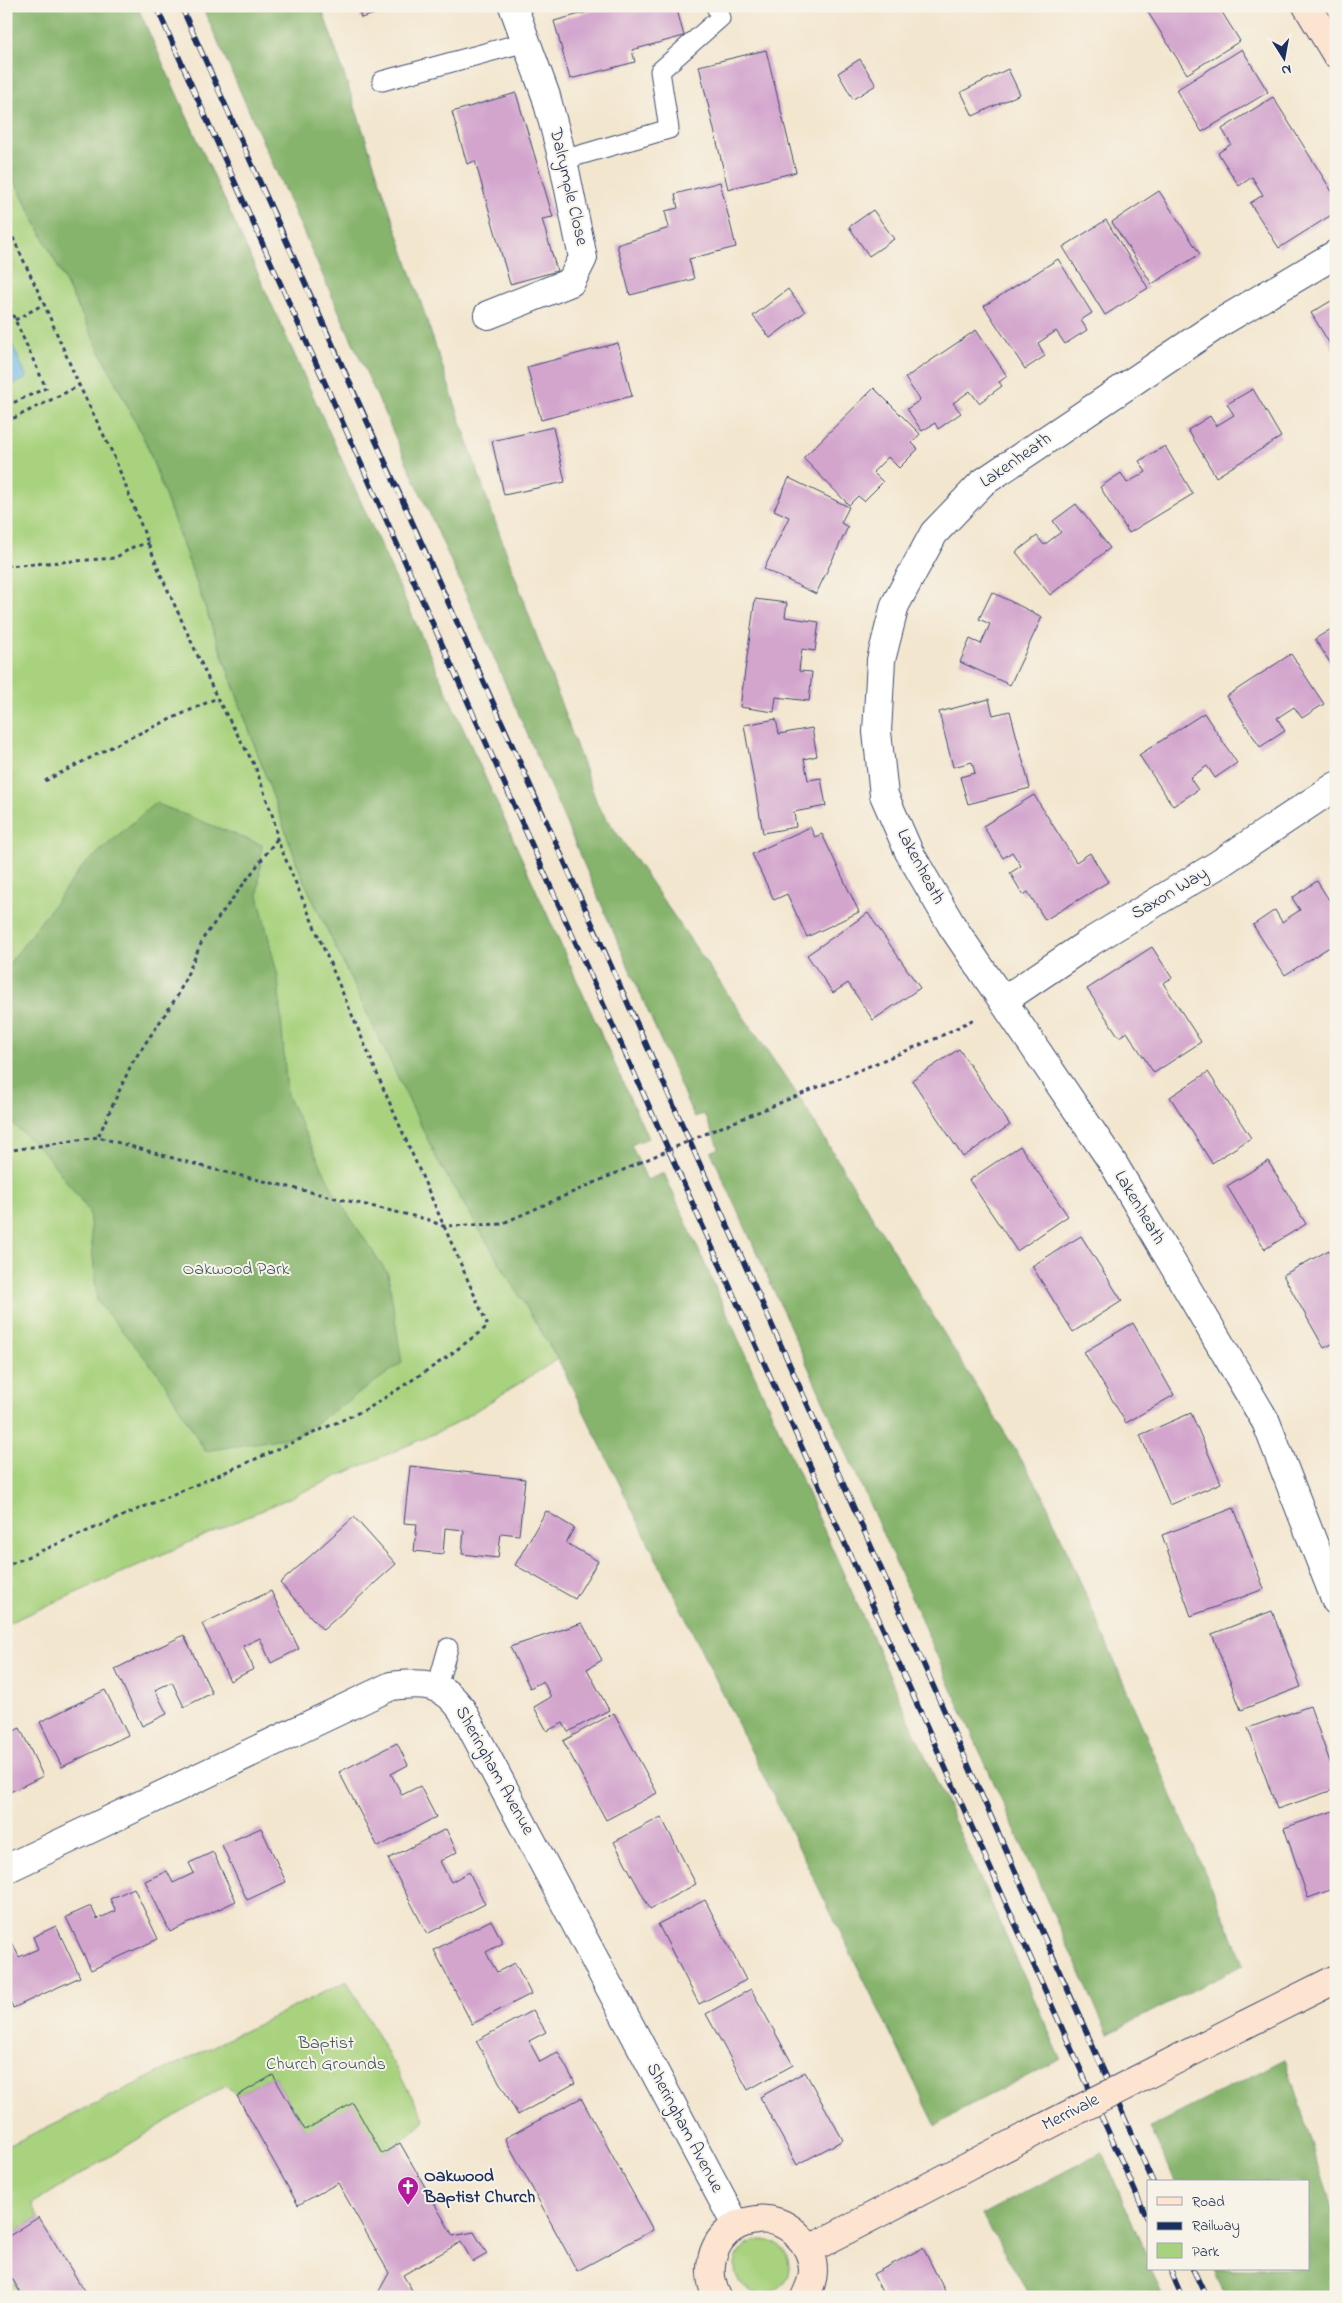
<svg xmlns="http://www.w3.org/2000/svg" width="1342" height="2303" font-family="'Indie Flower',sans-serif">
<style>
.green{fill:#a8d27d;stroke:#62806e}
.forest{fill:#86b46c;stroke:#507265}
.water{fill:#6bb5e4;stroke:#4372a1}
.building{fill:#d3a5cd}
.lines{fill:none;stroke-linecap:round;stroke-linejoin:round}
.lane-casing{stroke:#3b4a6f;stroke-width:21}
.street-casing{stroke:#3b4a6f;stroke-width:30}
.secondary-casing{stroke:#3b4a6f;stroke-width:30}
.path{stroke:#3b4a6f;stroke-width:3;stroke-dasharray:4 4;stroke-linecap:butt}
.lane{stroke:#fff;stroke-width:19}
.street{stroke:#fff;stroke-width:28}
.secondary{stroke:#fde4d1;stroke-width:28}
.rail-casing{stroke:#1b2f5e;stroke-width:5.5}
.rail{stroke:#f7f3e8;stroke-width:4;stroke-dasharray:11;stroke-linecap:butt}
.secondary-bridge-casing{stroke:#3b4a6f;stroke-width:30;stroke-linecap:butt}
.path-bridge{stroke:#3b4a6f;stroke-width:3;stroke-dasharray:4 4;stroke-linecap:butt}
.secondary-bridge{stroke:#fde4d1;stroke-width:28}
.labels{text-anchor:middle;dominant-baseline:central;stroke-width:4;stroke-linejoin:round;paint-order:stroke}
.street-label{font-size:18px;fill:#1b2f5e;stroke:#f7f3e8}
.park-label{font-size:18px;fill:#3e5866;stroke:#f7f3e8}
.poi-label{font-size:18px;font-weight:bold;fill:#1b2f5e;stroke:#f7f3e8;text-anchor:start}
</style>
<rect width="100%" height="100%" fill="#f7f3e8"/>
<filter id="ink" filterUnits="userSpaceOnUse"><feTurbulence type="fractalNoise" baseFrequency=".02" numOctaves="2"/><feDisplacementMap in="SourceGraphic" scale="10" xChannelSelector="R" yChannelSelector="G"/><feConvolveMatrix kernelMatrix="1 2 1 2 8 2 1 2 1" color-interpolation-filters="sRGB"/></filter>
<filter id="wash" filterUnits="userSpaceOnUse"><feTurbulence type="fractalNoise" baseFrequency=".0096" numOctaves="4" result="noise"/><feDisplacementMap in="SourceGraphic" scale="20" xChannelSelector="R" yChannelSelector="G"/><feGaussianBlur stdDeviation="1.12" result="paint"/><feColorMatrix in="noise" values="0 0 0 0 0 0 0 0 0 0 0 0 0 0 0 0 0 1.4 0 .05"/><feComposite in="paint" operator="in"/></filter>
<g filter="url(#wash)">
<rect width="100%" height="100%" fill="#f3e6cf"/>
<path class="green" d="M6 163 147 445 302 877 439 1163 558 1359 451 1426 6 1624Z
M347 1981 425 2120 400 2143 382 2154 305 2130 273 2075 237 2096 226 2085 32 2204 39 2217 6 2238V2147Z
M735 2267a27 27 0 1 1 54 0a27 27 0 1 1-54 0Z
M6 2268 23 2297H6Z"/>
<path class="forest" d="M6 6H137L648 1138 631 1145 647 1180 664 1173 1061 2059 962 2109 936 2126 558 1359 439 1163 302 877 147 445 6 163Z
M202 6H321L487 499 598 806 797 1094 1043 1495 1244 1964 1108 2034C973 1741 845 1445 711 1152L719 1148 704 1114 694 1117 489 646Z
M155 803 262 845 258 895 278 977 287 1096 337 1198 388 1274 402 1363 297 1436 205 1451 161 1377 97 1301 89 1211 45 1153 6 1118V968L82 867Z
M1285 2059 1336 2220V2297H1226L1214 2269H1308V2182H1175L1150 2128Z
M1102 2152 1148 2260V2269H1152L1164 2297H1031L982 2215Z"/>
<path class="water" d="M6 330 27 378 6 387Z"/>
<g id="blocks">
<path class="building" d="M358 6H398V7L361 18Z
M610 6H676L684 36 632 50 635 62 570 79 554 21Z
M1144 6H1218L1240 41 1187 74Z
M1242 49 1268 92 1202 132 1176 90Z
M766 50 796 172 728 189 699 66Z
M860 59 876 85 853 99 838 73Z
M1008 69 1020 94 973 116 961 92Z
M516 93 553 217 542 219 557 271 510 284 475 161 467 164 452 112Z
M1273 97 1336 198V212L1279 248 1250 203 1263 195 1252 177 1239 186 1218 153 1231 144 1222 129Z
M720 182 736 247 689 259 694 279 630 295 617 245 669 228 665 211 678 208 675 194Z
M1159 191 1200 254 1152 284 1112 222Z
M873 210 894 239 869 256 849 227Z
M1106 220 1148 288 1105 315 1063 247Z
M1058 259 1092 313 1081 320 1087 330 1065 344 1056 331 1038 343 1045 356 1025 369 984 306Z
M788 289 805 312 770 338 753 316Z
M1336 298V354L1311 313Z
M976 330 1007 376 999 382 1002 386 979 403 970 391 953 403 961 413 938 429 935 423 922 431 907 409 920 400 905 378Z
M618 343 632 396 541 420 527 367Z
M874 388 920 434 912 443 918 449 899 468 888 457 873 472 883 482 864 501 858 496 849 505 803 458Z
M1253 389 1281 437 1216 477 1188 430 1210 416 1216 426 1234 415 1227 404Z
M553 427 565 482 504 495 492 441Z
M1165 446 1193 494 1129 533 1100 487 1121 473 1127 483 1146 472 1139 461Z
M789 478 849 507 841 523 848 527 816 594 764 569 789 517 774 510Z
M1076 504 1110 548 1050 595 1016 552 1037 536 1044 545 1061 532 1053 521Z
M992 592 1042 617 1010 685 960 662 970 639 981 644 990 624 979 619Z
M755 599 787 603 785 617 819 622 815 651 802 649 800 662 799 671 812 672 809 701 776 697 774 712 740 707Z
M1336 626V672L1315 639Z
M1291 654 1324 704 1302 718 1294 707 1277 718 1285 731 1260 747 1227 696Z
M989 699 993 715 1010 711 1030 788 968 804 960 777 975 773 972 762 953 767 939 712Z
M1204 713 1237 763 1215 778 1207 766 1197 773 1190 778 1198 790 1173 806 1139 755Z
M776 719 779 734 812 728 817 756 804 759 808 780 821 778 826 806 794 812 796 827 763 833 744 725Z
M1034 795 1076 862 1090 853 1108 882 1045 920 1028 892 1023 895 1010 873 1021 866 1012 852 1003 858 983 826Z
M810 827 815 837 822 834 859 912 807 937 787 894 774 900 752 854Z
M1317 881 1336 911V943L1285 975 1253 925 1275 910 1282 922 1300 910 1292 898Z
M868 913 920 988 873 1020 848 983 833 993 807 955Z
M1152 947 1172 978 1163 983 1201 1042 1154 1073 1127 1032 1119 1037 1087 989Z
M959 1049 1010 1125 963 1157 912 1080Z
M1208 1072 1251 1138 1212 1163 1170 1097Z
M1020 1146 1068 1216 1017 1251 969 1180Z
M1268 1161 1306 1224 1265 1249 1227 1186Z
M1081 1236 1122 1301 1073 1332 1032 1266Z
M1329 1250 1336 1262V1342L1324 1348 1283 1275Z
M1133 1323 1174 1395 1126 1423 1084 1352Z
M1191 1413 1221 1483 1170 1505 1140 1435Z
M410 1466 525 1479 519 1535 501 1533 498 1558 462 1554 464 1530 445 1528 443 1554 414 1551 417 1524 404 1523Z
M1234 1508 1264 1589 1191 1616 1162 1535Z
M546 1511 574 1528 566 1543 598 1561 575 1599 515 1565Z
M354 1517 396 1564 323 1630 280 1583Z
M271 1591 299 1649 271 1663 260 1638 243 1646 254 1669 230 1681 202 1624Z
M1272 1611 1301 1687 1241 1710 1212 1634Z
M582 1623 602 1660 587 1669 609 1710 568 1732 563 1723 547 1731 534 1707 551 1697 543 1681 530 1688 510 1647Z
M184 1635 212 1693 184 1707 172 1682 155 1690 167 1714 142 1726 115 1669Z
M105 1690 128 1735 62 1767 40 1722Z
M1310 1706 1336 1779V1789L1277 1809 1248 1728Z
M614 1713 657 1793 606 1820 563 1741Z
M20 1728 43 1776 6 1794V1735Z
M397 1743 408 1765 391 1774 398 1787 402 1795 420 1786 436 1817 378 1847 339 1772Z
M1336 1810V1888L1308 1898 1284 1828Z
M661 1817 696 1884 650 1909 614 1842Z
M261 1828 286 1882 247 1900 222 1845Z
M446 1829 457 1852 440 1861 447 1875 451 1882 469 1872 485 1904 427 1934 388 1859Z
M213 1852 236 1901 170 1932 145 1881 167 1871 173 1883 194 1873 189 1863Z
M134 1888 158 1939 91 1970 66 1917 91 1906 97 1919 116 1911 110 1899Z
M705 1900 746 1980 699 2004 658 1924Z
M491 1920 503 1943 486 1952 491 1962 497 1972 515 1963 531 1994 472 2024 434 1950Z
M56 1926 80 1977 13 2008 6 1993V1948L13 1944 19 1957 38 1949 33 1937Z
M751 1989 793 2065 748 2090 706 2014Z
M533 2010 546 2032 529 2041 540 2062 558 2052 575 2083 518 2115 476 2041Z
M805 2072 843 2140 797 2165 760 2097Z
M273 2075 305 2130 353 2103 382 2154 400 2143 453 2236 474 2232 487 2254 473 2262 461 2242 403 2275 416 2297H382L379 2291 389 2273 338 2183 298 2205 237 2096Z
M581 2098 653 2230 577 2271 505 2138Z
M39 2217 85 2292 77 2297H23L6 2268V2238Z
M923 2248 948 2297H876L883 2294 873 2274Z"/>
</g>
</g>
<g filter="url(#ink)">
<use href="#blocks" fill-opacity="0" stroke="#3b4a6f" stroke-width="1"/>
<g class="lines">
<g class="lane-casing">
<path id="lane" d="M382 81 526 42
M563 160 669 129 660 71 720 18 716 6
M437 1687 448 1648"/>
</g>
<g class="street-casing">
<path id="street" d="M1336 254 1223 321 982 483 934 533 895 605 881 660 877 732 884 795 909 852 952 926 1113 1163 1266 1422 1336 1601
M488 315 571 282 583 258 563 160 546 96 513 6
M1004 1000 1087 944 1219 864 1336 786
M6 1869 391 1686C422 1682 443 1682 462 1710L736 2225"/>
</g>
<g class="secondary-casing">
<path id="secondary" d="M1307 6 1336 54
M1244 2025 1336 1979
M808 2250 986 2157
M717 2297C701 2263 717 2224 757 2220 786 2216 813 2243 813 2271 813 2281 809 2288 805 2297"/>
</g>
<path class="path" d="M6 223 44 304 79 385 113 454 160 573 217 698 255 766 274 820 277 839 384 1090 488 1326 443 1360 369 1408 258 1458 6 1566
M6 300 46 388 6 406
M15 320 44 304
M6 422 75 388 79 385
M6 566 115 558 133 547 149 543
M45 781 127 739 217 698
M277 839 204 937 178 995 132 1063 98 1137 212 1169 426 1219 443 1226 501 1224 639 1163
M712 1131 937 1038 976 1018
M6 1151 98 1137"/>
<use href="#lane" class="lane"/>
<use href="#street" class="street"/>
<use href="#secondary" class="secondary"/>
<g class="rail-casing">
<path id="rail" d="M156 6 1148 2220
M181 6C418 539 658 1070 896 1602 982 1795 1066 1989 1153 2182
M1170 2269 1182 2297
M1193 2269 1206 2297"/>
</g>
<use href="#rail" class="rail"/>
<g class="secondary-bridge-casing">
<path id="secondary-bridge" d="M986 2157 1244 2025"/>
</g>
<path class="path-bridge" d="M639 1163 712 1131"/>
<use href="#secondary-bridge" class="secondary-bridge"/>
</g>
</g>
<defs>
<g id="church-pin" transform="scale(1.125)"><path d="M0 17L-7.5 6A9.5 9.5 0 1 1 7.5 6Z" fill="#b5179e" stroke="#f7f3e8"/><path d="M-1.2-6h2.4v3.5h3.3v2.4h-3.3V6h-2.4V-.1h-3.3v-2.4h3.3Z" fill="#fff"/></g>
</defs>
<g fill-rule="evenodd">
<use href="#church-pin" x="408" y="2187"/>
</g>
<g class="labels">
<g class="street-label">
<text transform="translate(568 187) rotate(77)">Dalrymple Close</text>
<text transform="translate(1016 461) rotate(-35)">Lakenheath</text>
<text transform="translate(920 867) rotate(62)">Lakenheath</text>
<text transform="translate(1170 894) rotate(-31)">Saxon Way</text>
<text transform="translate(1139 1208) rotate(59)">Lakenheath</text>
<text transform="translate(494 1771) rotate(61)">Sheringham Avenue</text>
<text transform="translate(1071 2113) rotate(-27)">Merrivale</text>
<text transform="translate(684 2128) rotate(62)">Sheringham Avenue</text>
</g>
<g class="park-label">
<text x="236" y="1270">Oakwood Park</text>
<text x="326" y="2044">Baptist<tspan x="326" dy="21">Church Grounds</tspan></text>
</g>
<g class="poi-label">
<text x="424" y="2177">Oakwood<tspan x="424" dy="21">Baptist Church</tspan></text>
</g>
</g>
<rect width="1342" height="2303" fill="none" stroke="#f7f3e8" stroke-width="25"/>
<rect x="1147" y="2180" width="162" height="90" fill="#f7f3e8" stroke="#9fa5b1"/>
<rect x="1157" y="2197" width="25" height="8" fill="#fde4d1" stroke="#9fa5b1"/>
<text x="1192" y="2206" font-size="15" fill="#1b2f5e">Road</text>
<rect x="1157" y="2222" width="25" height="8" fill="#1b2f5e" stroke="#9fa5b1"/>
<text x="1192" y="2230" font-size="15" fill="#1b2f5e">Railway</text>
<rect x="1157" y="2243" width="25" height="15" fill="#a8d27d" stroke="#9fa5b1"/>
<text x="1192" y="2256" font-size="15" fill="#1b2f5e">Park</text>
<g transform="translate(1284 58) rotate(169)" stroke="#f7f3e8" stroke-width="4" paint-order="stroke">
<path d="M0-4L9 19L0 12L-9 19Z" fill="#1b2f5e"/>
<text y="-8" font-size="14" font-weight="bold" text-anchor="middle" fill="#1b2f5e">N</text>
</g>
</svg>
